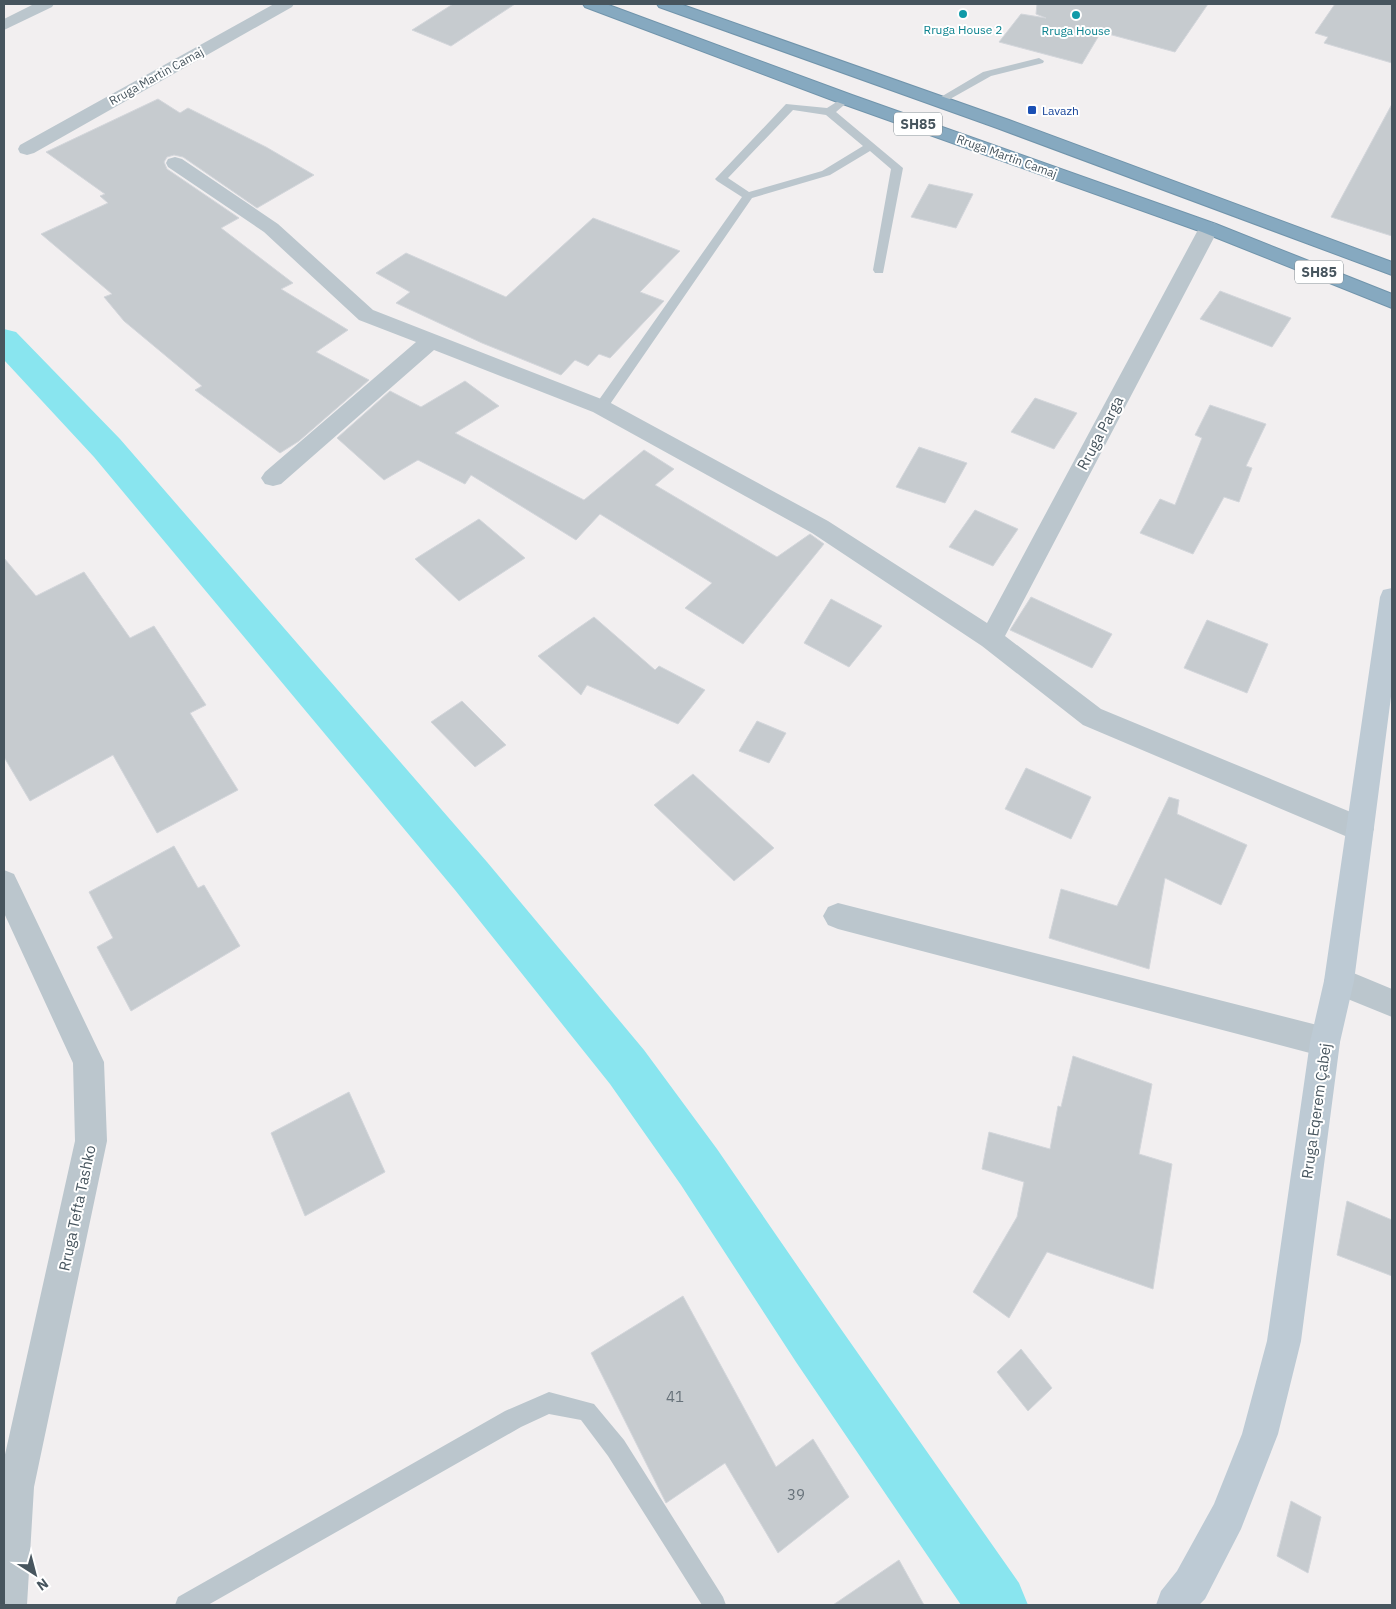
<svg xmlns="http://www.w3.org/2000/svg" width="1396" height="1609" font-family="'IBM Plex Sans',sans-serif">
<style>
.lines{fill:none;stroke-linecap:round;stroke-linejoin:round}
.canal{fill:#89e5ef;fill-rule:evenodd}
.building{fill:#c6cbcf;stroke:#d3d6db}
.highway-casing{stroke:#7194ab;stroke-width:2}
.lane{fill:#bbc6cd;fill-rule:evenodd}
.street{fill:#bbc6cd;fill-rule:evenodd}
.secondary{fill:#bdcad4;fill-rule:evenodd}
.highway{fill:#86a9c0;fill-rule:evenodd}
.culture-dot{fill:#0f9aa8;stroke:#fff;stroke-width:2}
.transit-dot{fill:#1a4fb4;stroke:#fff;stroke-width:2}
.labels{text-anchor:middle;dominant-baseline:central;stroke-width:4;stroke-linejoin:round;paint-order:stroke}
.far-culture-label{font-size:12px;fill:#0d838f;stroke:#fff}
.far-street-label{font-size:12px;fill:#47555e;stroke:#fff}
.far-transit-label{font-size:12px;fill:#164399;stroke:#fff;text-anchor:start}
.shield{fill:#fff;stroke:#7e888e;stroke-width:1}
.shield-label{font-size:14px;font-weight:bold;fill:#47555e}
.street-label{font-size:15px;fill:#47555e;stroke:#fff}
.near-number-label{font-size:15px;fill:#67727a}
</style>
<rect width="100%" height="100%" fill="#f2eff0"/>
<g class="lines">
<path class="canal" d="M4 329 16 332 120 439 487 862 644 1050 717 1149 836 1322 1019 1583 1028 1605H961L796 1362 681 1185 610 1084 455 890 94 457 4 360Z"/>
</g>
<path class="building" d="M453 4H515L451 46 412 30Z
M1037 4H1208L1175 52 1101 32 1082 64 999 42 1021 14 1046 18 1036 14Z
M1335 4H1392V63L1324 43 1328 37 1315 33Z
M158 99 180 113 188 108 266 147 314 175 257 208 183 157 174 155 167 157 164 162 167 169 239 218 221 228 293 283 281 289 348 330 316 352 369 380 299 441 280 453 195 390 202 386 124 321 104 297 112 294 41 234 108 203 100 196 105 194 46 152Z
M1392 104V236L1331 217Z
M929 184 973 194 956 228 911 217Z
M593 218 680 251 640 292 664 301 610 358 599 354 588 366 575 360 561 375 482 343 396 303 410 292 376 273 406 253 506 297Z
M1220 291 1291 318 1272 347 1200 319Z
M465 381 499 406 455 433 584 500 644 450 674 469 655 485 777 557 810 534 824 544 743 644 685 608 712 583 600 514 576 540 471 475 465 484 418 460 384 480 337 438 390 391 421 407Z
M1035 398 1077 413 1054 449 1011 432Z
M1210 405 1266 424 1246 466 1252 468 1239 502 1224 497 1193 554 1140 533 1160 499 1175 505 1202 438 1195 435Z
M919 447 967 463 945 503 896 487Z
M975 510 1018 529 993 566 949 547Z
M479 519 525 558 459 601 415 559Z
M4 558 36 596 84 572 130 638 154 626 206 705 190 713 238 790 157 833 113 755 30 801 4 757Z
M1031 597 1112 634 1092 668 1010 630Z
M831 599 882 626 849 667 804 643Z
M594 617 655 670 659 666 705 690 678 724 587 685 581 695 538 656Z
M1207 620 1268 644 1247 693 1184 668Z
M462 701 506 745 475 767 431 722Z
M757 721 786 733 769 763 739 751Z
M1026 768 1091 797 1071 839 1005 809Z
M693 774 774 848 734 881 654 805Z
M1169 797 1179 800 1177 814 1247 845 1221 905 1165 878 1149 969 1049 938 1061 889 1117 906Z
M174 846 198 888 204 885 240 946 131 1011 97 947 113 938 89 892Z
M1073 1056 1152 1084 1139 1154 1172 1164 1153 1289 1047 1252 1009 1318 973 1292 1017 1217 1024 1182 982 1169 989 1132 1050 1149 1058 1106 1061 1107Z
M349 1092 385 1172 305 1216 271 1133Z
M1347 1201 1392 1220V1276L1337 1255Z
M683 1296 776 1467 813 1439 849 1497 778 1553 725 1463 666 1503 591 1353Z
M1021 1349 1052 1388 1028 1411 997 1372Z
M1291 1501 1321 1517 1308 1573 1277 1556Z
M899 1560 924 1605H833Z"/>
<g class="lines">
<g class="highway-casing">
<path id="highway" d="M583 4H606L852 95 1216 224 1392 294V308L1202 232 840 103 585 7Z
M657 4H680L1009 120 1392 262V275L997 128 659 7Z"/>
</g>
<path class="lane" d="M1039 58 1044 61 1043 63 991 76 943 103 939 104 934 101 983 72Z
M846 96 851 99 836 112 903 168 883 273H875L873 270 891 169 870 151 830 175 752 198 606 410H596L594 407 596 404 742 197 717 181 715 179 717 177 786 104 827 108ZM793 110 826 115 863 146 822 171 749 192 728 178Z
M549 1392 594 1404 624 1440 723 1597 726 1605H702L608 1456 581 1420 549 1414 521 1427 208 1605H175L178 1597 505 1411Z"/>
<path class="street" d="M34 4H54L52 7 4 30V19Z
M274 4H294L292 7 34 153 27 155 20 153 18 149 20 145Z
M175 157 182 159 278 224 373 310 609 402 828 521 987 623 1199 228 1202 224 1209 222 1216 224 1219 228 1005 636 1101 709 1370 820 1374 829 1370 838 1360 841 1350 838 1083 725 982 646 812 533 593 412 434 350 281 484 273 486 265 484 261 478 265 472 416 342 359 320 264 232 168 167 166 163 168 159Z
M4 870 14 874 104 1062 107 1141 34 1487 27 1605H4V1459L75 1141 73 1063 4 913Z
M838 903 1325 1027 1336 1032 1340 1042 1336 1052 1325 1057 838 929 828 925 823 916 828 907Z
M1339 967 1392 989V1017L1328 991 1324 981 1328 971Z"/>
<path class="secondary" d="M1392 588V689L1354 981 1340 1042 1301 1341 1278 1434 1241 1529 1205 1599 1199 1605H1156L1161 1591 1177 1571 1214 1504 1242 1434 1267 1341 1310 1042 1324 981 1380 597 1383 590Z"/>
<use href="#highway" class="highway"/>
</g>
<g class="culture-dot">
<circle cx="963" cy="14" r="5"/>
<circle cx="1076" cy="15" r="5"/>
</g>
<rect class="transit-dot" x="1027" y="105" width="10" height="10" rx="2.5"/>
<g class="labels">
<g class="far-culture-label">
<text x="963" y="29">Rruga House 2</text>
<text x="1076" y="30">Rruga House</text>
</g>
<g class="far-street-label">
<text transform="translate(156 76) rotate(-29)">Rruga Martin Camaj</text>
<text transform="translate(1007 156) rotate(20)">Rruga Martin Camaj</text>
</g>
<g class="far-transit-label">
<text x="1042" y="110">Lavazh</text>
</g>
<g class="shield">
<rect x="894" y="112.5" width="48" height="23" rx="4"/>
<rect x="1295" y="260.5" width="48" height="23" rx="4"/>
</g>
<g class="shield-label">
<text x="918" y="124">SH85</text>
<text x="1319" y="272">SH85</text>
</g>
<g class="street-label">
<text transform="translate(1100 433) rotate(-62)">Rruga Parga</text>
<text transform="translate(1316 1111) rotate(-82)">Rruga Eqerem Çabej</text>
<text transform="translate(77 1208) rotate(-78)">Rruga Tefta Tashko</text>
</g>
<g class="near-number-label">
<text x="675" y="1396">41</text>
<text x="796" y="1494">39</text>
</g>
</g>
<rect width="1396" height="1609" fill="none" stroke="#47555e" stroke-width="10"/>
<g transform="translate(35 1574) rotate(144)" stroke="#ffffff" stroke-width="4" paint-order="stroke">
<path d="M0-4L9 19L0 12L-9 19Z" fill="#47555e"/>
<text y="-8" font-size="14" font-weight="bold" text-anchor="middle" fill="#47555e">N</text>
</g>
</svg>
